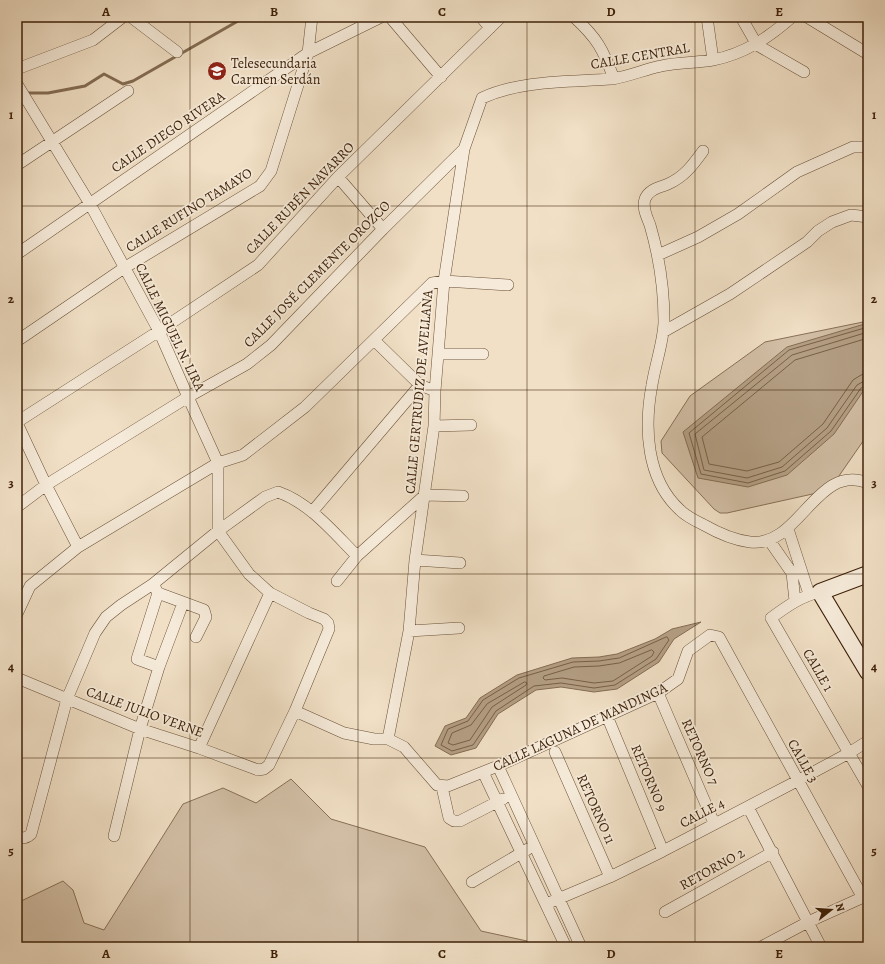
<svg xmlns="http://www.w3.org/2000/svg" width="885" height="964" font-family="Alegreya,serif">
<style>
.green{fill:#d2bfa6;stroke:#887057}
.water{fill:#b49f85;stroke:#846c53}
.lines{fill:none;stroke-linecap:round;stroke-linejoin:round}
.shore{stroke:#786046;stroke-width:1}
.stream{stroke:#846c53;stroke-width:3}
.street-casing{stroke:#6a5038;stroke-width:12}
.secondary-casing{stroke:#3d2008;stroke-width:18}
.street{stroke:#f6ebda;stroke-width:11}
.secondary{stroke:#f6ebda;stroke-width:16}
.grid{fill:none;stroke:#3d2008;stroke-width:1;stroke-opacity:0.55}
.labels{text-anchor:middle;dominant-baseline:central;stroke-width:3.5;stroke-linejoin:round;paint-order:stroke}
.street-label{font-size:14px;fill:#3d2008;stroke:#f6ebda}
.poi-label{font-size:14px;fill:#3d2008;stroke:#f6ebda;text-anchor:start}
.neatline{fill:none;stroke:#3d2008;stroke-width:1.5}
.grid-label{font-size:13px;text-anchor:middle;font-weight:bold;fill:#3d2008}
</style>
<rect width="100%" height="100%" fill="#f1e0c6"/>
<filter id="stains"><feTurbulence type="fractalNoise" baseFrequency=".005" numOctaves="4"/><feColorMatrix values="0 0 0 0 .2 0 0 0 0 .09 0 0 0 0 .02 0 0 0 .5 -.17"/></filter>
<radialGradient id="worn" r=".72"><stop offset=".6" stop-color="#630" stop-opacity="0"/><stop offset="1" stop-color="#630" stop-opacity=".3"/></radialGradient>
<path class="green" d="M868 321V434L832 486 826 491 727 513H720L714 509 662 453 661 441 690 396 765 342Z
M291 779 331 819 425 847 481 931 527 941 528 947H17V903L63 881 73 890 84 923 104 930 183 804 223 788 256 803Z"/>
<path class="water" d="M868 323V388L864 390 834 434 787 475 748 487 698 478 683 432 787 347Z
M701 622 674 639 659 662 617 689 594 692 561 687 536 690 498 714 476 748 451 755 435 746 445 726 466 718 480 698 517 675 572 658 599 657 617 654 655 639 672 629Z"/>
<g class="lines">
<path class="shore" d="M868 327 789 350 689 433 701 474 748 483 785 471 831 431 861 388 868 385
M868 332 792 355 695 434 704 470 747 478 782 467 827 428 857 385 868 379
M868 338 795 360 702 437 709 464 747 471 779 462 823 424 853 380 861 375 868 373
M667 637 669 640 656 659 615 685 594 688 561 683 534 686 496 711 473 745 452 751 441 745 448 729 468 721 483 700 519 678 573 662 599 661 619 658Z
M652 650 654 652 652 656 613 681 594 683 562 678 545 680 543 678 544 676 574 667 599 666 619 663Z
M525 682 527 683 526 685 492 707 470 740 453 745 448 743 452 733 471 725 487 704Z"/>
<path class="stream" d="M26 93H48L85 86 104 74 123 84 133 81 245 17
M17 99 21 95"/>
<g class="street-casing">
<path id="street" d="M131 17 177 52
M390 17 441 77
M481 17 490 28
M574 17C597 38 603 49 614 79
M707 17 713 60
M741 17 757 45 804 72
M807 17 868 54
M17 69 93 40 123 17
M17 84 90 204 159 331 188 397 218 463V531L249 574 270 593 309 613 324 619 328 623 329 629 295 711 269 765 264 769 258 770 199 748 140 729 17 678
M703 151C693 165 684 177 668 184 659 188 649 189 645 199 642 208 647 217 650 225 659 256 664 288 664 321 664 340 655 365 652 385 644 427 646 479 680 510 687 517 696 521 704 525 718 533 734 540 750 542 800 548 816 462 868 483
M17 165 128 91
M338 177 383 229
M17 254 308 53 381 17
M658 255 698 237 738 214 797 172 853 147H868
M663 332 730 294 807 242 818 231 832 222 851 215 868 217
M374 340 420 385
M17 341 124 268 260 186 271 171 308 53 312 17
M438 354H483
M17 422 159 331 258 265 338 177 501 17
M17 423 46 485 78 547
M434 426 471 425
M17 507 46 485 188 397 247 364 271 345 383 229 464 149
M312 512 420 385 435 391
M788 529 809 594
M769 540 792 573 795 601
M415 560 460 563
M337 581 357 556 425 495 463 496
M153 584 158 593 137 659 159 667
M820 592C801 596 786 607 771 618L868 786
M158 593 204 610 206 617 196 637
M17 614 30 586 78 547 218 463 243 455 305 407 432 283 444 281 508 285
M409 631 459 628
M658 693 714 823
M295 711 344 733 374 739H388L404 747 437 785 448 786 498 766 658 693 678 679 688 651 710 635 719 637 863 898
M607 716 663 851
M388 739 409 631 415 560 434 426 435 391 444 281 464 149 482 98C521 80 569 82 611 79 628 77 645 69 661 66 678 62 696 63 713 60 744 54 768 38 792 17
M199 748 270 593
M555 752 610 877
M498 766 581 947
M483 772 566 947
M442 787 449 818 454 821H460L503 799
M748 807 821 947
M114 836 140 729 159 667 183 603
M17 837C23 838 26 839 31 834L67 699 95 633 106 617 121 605 153 584 218 531 265 497 278 492C310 503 334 533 357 556
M472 882 528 849
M546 904 610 877 663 851 797 781 849 753 868 741
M665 912 773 852
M761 947 808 922 868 895"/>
</g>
<g class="secondary-casing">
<path id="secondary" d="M868 574 820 592 868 672"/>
</g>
<use href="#street" class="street"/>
<use href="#secondary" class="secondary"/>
</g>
<path class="grid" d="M190 17V947M358 17V947M527 17V947M695 17V947M17 206H868M17 390H868M17 574H868M17 758H868"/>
<defs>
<g id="school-disc" transform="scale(1)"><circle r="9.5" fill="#8f2418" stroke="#f6ebda"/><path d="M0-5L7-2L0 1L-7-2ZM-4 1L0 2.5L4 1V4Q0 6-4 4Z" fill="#fff"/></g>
</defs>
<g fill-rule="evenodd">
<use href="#school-disc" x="217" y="71"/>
</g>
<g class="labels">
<g class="street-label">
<text transform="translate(640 56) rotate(-10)">CALLE CENTRAL</text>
<text transform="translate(168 132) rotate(-34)">CALLE DIEGO RIVERA</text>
<text transform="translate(300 198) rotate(-46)">CALLE RUBÉN NAVARRO</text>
<text transform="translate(189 210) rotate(-32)">CALLE RUFINO TAMAYO</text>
<text transform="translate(317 274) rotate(-45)">CALLE JOSÉ CLEMENTE OROZCO</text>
<text transform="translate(170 327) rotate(64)">CALLE MIGUEL N. LIRA</text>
<text transform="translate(419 392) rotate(-85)">CALLE GERTRUDIZ DE AVELLANA</text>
<text transform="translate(818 670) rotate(60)">CALLE 1</text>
<text transform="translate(145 712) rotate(20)">CALLE JULIO VERNE</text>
<text transform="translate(580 727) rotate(-25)">CALLE LAGUNA DE MANDINGA</text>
<text transform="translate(700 752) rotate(66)">RETORNO 7</text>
<text transform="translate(803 761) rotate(61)">CALLE 3</text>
<text transform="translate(649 778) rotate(67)">RETORNO 9</text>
<text transform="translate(596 809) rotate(66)">RETORNO 11</text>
<text transform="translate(702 813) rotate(-27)">CALLE 4</text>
<text transform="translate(712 869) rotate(-29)">RETORNO 2</text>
</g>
<g class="poi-label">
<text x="231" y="63">Telesecundaria<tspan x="231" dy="16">Carmen Serdán</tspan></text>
</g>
</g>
<rect width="885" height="964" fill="none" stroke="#f1e0c6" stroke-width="44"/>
<g transform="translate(831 910) rotate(73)" stroke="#f6ebda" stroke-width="3" paint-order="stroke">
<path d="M0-3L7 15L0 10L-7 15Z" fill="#3d2008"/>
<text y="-6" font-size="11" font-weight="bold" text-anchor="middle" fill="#3d2008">N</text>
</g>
<rect x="22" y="22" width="841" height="920" class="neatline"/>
<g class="grid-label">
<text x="106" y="16">A</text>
<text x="274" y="16">B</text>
<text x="442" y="16">C</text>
<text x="611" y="16">D</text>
<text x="779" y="16">E</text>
<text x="11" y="119">1</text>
<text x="874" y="119">1</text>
<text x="11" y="303">2</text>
<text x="874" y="303">2</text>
<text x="11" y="487">3</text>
<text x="874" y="487">3</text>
<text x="11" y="671">4</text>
<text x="874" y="671">4</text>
<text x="11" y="855">5</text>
<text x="874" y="855">5</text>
<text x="106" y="958">A</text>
<text x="274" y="958">B</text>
<text x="442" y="958">C</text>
<text x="611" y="958">D</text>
<text x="779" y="958">E</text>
</g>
<rect width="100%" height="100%" filter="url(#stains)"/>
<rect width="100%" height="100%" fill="url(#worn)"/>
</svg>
